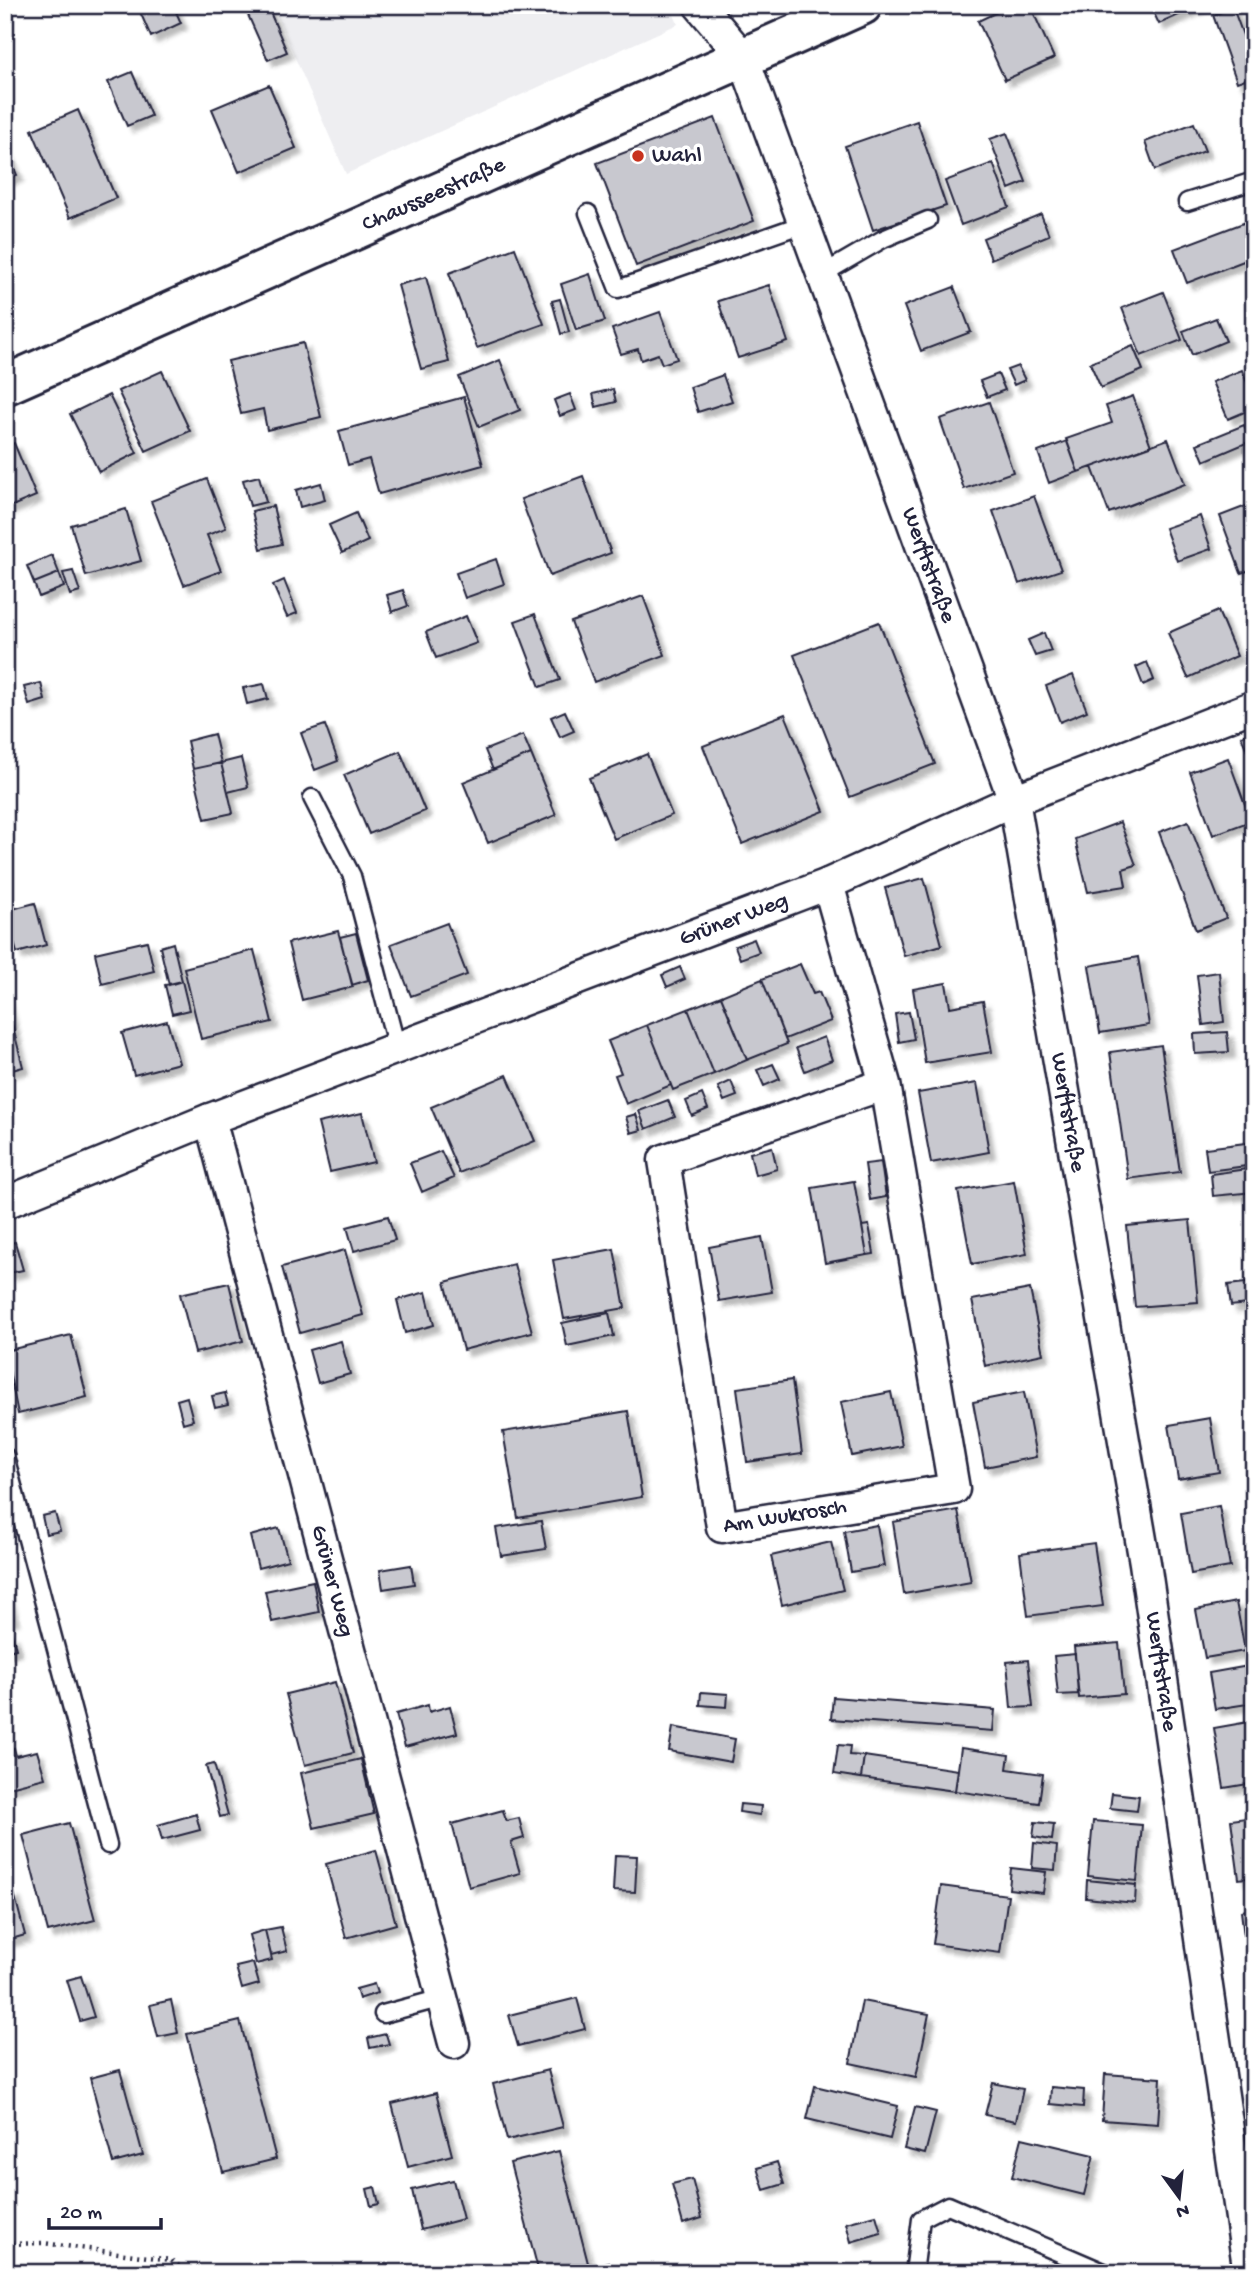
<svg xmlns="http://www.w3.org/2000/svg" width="1259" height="2278" font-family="'Gochi Hand',sans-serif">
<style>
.built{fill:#eeeef1}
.building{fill:#c8c8cf;stroke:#22223b;stroke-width:2;filter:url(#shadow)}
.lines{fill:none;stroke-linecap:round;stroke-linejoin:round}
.lane-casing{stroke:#22223b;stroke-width:21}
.street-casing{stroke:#22223b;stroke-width:35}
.secondary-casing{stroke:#22223b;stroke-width:44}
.path{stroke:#22223b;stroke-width:4.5;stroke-dasharray:2 5;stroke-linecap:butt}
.lane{stroke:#fff;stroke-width:16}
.street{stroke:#fff;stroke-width:30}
.secondary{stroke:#fff;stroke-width:38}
.poi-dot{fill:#c8321e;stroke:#fff;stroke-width:2.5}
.labels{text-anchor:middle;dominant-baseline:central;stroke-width:7;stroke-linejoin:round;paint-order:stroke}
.poi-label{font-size:23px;fill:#22223b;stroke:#fff;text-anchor:start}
.street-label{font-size:23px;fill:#22223b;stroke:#fff}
</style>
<defs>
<filter id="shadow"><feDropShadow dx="6" dy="6" stdDeviation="2" flood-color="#0004"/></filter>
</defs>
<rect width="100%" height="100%" fill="#fff"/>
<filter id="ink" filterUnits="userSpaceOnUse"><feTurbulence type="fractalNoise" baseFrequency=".0143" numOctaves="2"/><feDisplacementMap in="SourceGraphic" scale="14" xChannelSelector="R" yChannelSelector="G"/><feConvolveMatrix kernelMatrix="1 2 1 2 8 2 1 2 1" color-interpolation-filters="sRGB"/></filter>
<g filter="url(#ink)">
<path class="built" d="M272 5H670L678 24 346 174Z"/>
<path class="building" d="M137 5H173L181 23 151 37Z
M267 5 287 52 268 60 244 6Z
M1012 5H1030L1054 58 1005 80 978 21Z
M1150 5H1201L1159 24Z
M1233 8 1254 65V76L1237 82 1213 15Z
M132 72 151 116 127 126 108 82Z
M269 85 296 148 239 172 212 109Z
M78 110 116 198 70 218 32 130Z
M715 118 754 221 636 266 597 163Z
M917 121 946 206 873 230 845 146Z
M1194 123 1205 151 1155 170 1145 142Z
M1007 133 1026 182 1009 189 990 139Z
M5 147 17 175 5 180Z
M993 163 1009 207 961 225 945 181Z
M1041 214 1049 235 991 259 983 238Z
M1254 219V257L1187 283 1174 249Z
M515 248 544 324 477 348 449 273Z
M590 274 605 321 576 330 561 284Z
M426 277 449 362 421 369 398 285Z
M769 285 788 342 738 358 718 301Z
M954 287 971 332 921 351 904 306Z
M1163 292 1182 340 1141 356 1122 308Z
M560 299 569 332 561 334 552 301Z
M660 312 677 359 662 364 658 354 641 360 638 349 621 354 612 329Z
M1216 318 1226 341 1192 355 1183 331Z
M303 343 321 417 267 430 263 409 241 414 228 361Z
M1133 346 1143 370 1101 388 1090 363Z
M500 360 520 410 479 427 459 377Z
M1018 366 1025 380 1014 385 1007 370Z
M1242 370 1254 400V408L1228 419 1212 382Z
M162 371 190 431 146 451 118 391Z
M998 374 1005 390 987 397 980 381Z
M723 375 732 401 698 412 690 387Z
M613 389 616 402 596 407 593 394Z
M570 394 576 410 560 416 554 400Z
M109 395 137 453 99 472 70 414Z
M1133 396 1151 446 1078 472 1066 439 1112 423 1106 406Z
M464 397 483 465 379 494 369 459 348 465 339 431Z
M989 402 1013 472 964 489 940 419Z
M1244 425 1251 441 1204 461 1197 444Z
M1168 439 1185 484 1109 513 1092 467Z
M1067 441 1078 472 1049 483 1038 452Z
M14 443 36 496 5 509V447Z
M259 476 266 502 250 506 243 480Z
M583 476 611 553 550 576 521 499Z
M207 479 226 528 207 535 221 571 184 585 151 501Z
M321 483 325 500 300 507 296 490Z
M1034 496 1061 570 1019 584 993 511Z
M1254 503V569L1241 573 1220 516Z
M273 506 282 544 261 549 252 511Z
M126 509 141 561 86 576 71 525Z
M356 513 368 541 342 553 329 525Z
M1200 516 1211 549 1177 561 1165 528Z
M52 555 59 573 34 583 27 566Z
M496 559 504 584 465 598 456 573Z
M73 571 80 592 70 595 63 573Z
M59 573 64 587 39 597 34 583Z
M284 580 297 613 287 617 273 585Z
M403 590 408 606 392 612 387 595Z
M643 596 665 655 594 682 571 622Z
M1218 611 1237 656 1188 678 1168 633Z
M535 614 560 680 540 687 515 621Z
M466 616 477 643 436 658 426 632Z
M879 622 935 764 850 797 794 655Z
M1044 633 1051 651 1035 656 1028 640Z
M1147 662 1154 680 1143 685 1136 667Z
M1073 675 1087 711 1060 722 1046 686Z
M41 683 45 700 29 705 24 687Z
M264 684 268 699 247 704 243 688Z
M565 711 574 731 560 737 551 717Z
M785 714 824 811 742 844 703 746Z
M325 725 338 761 315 770 301 733Z
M1254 731V767L1241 736Z
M214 734 221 763 193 769 187 741Z
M523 735 531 754 493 770 485 750Z
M400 751 425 811 369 834 344 775Z
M531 754 556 815 488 843 463 782Z
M647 754 672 815 614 839 589 778Z
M241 758 248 787 228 792 221 763Z
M1228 758 1251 821 1213 835 1190 772Z
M221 763 233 813 205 819 193 769Z
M1188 821 1226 918 1196 930 1159 832Z
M1120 822 1136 865 1123 869 1126 886 1088 892 1075 839Z
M924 878 942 945 904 956 885 888Z
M35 903 46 945 17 953 5 911Z
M447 923 467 975 411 996 391 944Z
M338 931 353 987 302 1000 288 943Z
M356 933 368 980 352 985 340 937Z
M754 939 759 952 740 959 735 946Z
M147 941 154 971 102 984 95 953Z
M173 943 182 981 169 985 160 947Z
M254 950 272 1022 201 1039 184 968Z
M1138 957 1149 1025 1100 1033 1089 966Z
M800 964 813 994 819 992 831 1021 785 1039 762 979Z
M680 967 685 979 667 987 662 975Z
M1219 972 1224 1022 1203 1025 1197 975Z
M762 979 787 1044 747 1060 721 996Z
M182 981 189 1010 172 1014 165 985Z
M946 983 950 1007 983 1001 992 1052 925 1063 913 989Z
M5 996 23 1067 5 1072Z
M721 996 747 1060 714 1074 688 1009Z
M688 1009 714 1074 673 1090 647 1025Z
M909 1012 914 1039 899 1042 895 1014Z
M167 1021 179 1063 134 1075 122 1033Z
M647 1025 671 1085 626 1104 615 1075 621 1073 608 1041Z
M1227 1032 1229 1052 1195 1054 1194 1034Z
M824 1037 832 1060 805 1071 796 1048Z
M1161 1045 1180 1172 1128 1179 1110 1052Z
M773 1064 780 1079 764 1086 757 1070Z
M507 1075 535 1141 459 1173 431 1107Z
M731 1081 737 1096 724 1101 718 1087Z
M977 1083 989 1152 931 1163 918 1093Z
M702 1094 708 1109 692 1116 686 1101Z
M668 1100 675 1117 646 1129 639 1111Z
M362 1113 374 1162 330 1172 318 1123Z
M636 1114 641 1130 631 1133 626 1117Z
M1254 1142V1165L1208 1171 1205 1148Z
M772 1147 777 1169 755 1175 750 1153Z
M441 1151 454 1178 422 1192 410 1163Z
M881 1162 886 1197 870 1200 865 1164Z
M1254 1168V1192L1213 1196 1211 1174Z
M854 1181 867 1255 825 1263 812 1188Z
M1014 1181 1027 1254 972 1264 958 1191Z
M388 1216 395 1240 354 1251 347 1227Z
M1190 1220 1198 1302 1135 1307 1127 1226Z
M869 1225 874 1254 867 1255 862 1226Z
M762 1237 772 1292 719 1301 709 1247Z
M15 1242 23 1270 5 1274V1244Z
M614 1249 625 1308 564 1319 553 1260Z
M345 1250 363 1315 300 1333 282 1267Z
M514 1264 532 1332 463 1350 445 1282Z
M1254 1282V1303L1231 1306 1228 1285Z
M229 1283 243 1341 195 1353 180 1294Z
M1030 1289 1043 1354 985 1366 972 1300Z
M426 1292 434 1325 405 1333 397 1300Z
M609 1313 614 1336 567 1346 562 1323Z
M71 1335 87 1397 18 1414 5 1351Z
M341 1341 350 1374 318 1383 309 1350Z
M792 1380 802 1454 747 1462 737 1388Z
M891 1392 902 1446 852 1456 841 1402Z
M1024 1392 1036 1457 985 1467 973 1402Z
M225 1393 228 1405 215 1408 212 1396Z
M187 1397 193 1420 183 1423 177 1400Z
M628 1411 642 1497 518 1518 503 1432Z
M1210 1418 1219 1472 1178 1479 1169 1425Z
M1219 1506 1230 1567 1191 1574 1181 1513Z
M958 1510 971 1582 904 1594 893 1522Z
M55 1513 60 1531 46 1534 42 1516Z
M541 1521 546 1549 501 1556 496 1528Z
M877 1525 884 1566 851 1572 844 1531Z
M279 1528 288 1560 258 1568 250 1536Z
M831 1542 843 1590 782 1605 771 1556Z
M1094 1543 1103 1606 1028 1616 1020 1553Z
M411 1565 414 1584 383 1589 380 1570Z
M313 1581 319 1612 272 1622 265 1591Z
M5 1587 13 1618 5 1620Z
M1236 1602 1245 1651 1205 1658 1196 1610Z
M12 1634 16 1649 5 1652V1636Z
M1119 1643 1124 1694 1079 1698 1074 1647Z
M1075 1654 1078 1694 1058 1695 1054 1656Z
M1028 1660 1033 1707 1011 1708 1007 1662Z
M1254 1665V1703L1215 1709 1209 1673Z
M335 1682 353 1753 305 1765 286 1694Z
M701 1692 728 1694 727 1707 700 1705Z
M833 1697 995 1710 993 1731 831 1719Z
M428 1705 429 1712 450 1706 457 1733 405 1747 396 1714Z
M1254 1721V1783L1224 1788 1214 1728Z
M673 1727 735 1739 731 1762 669 1751Z
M838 1745 850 1746 849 1755 864 1756 861 1778 834 1774Z
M14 1748 16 1756 37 1751 45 1778 6 1788 5 1750Z
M961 1748 1009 1755 1007 1769 1043 1774 1039 1803 955 1791Z
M864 1756 958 1770 955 1791 861 1778Z
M361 1759 374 1814 314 1828 301 1773Z
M214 1764 228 1815 220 1817 206 1766Z
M1112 1793 1139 1796 1137 1811 1110 1808Z
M740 1804 761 1806 760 1815 739 1812Z
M503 1810 506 1821 519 1818 524 1838 511 1842 520 1873 469 1887 452 1824Z
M196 1814 200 1830 162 1840 158 1825Z
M1254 1817V1877L1239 1879 1231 1820Z
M1093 1821 1142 1825 1137 1881 1088 1876Z
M1035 1822 1054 1824 1052 1840 1033 1837Z
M69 1823 95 1920 48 1932 23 1835Z
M1034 1843 1057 1846 1055 1870 1032 1868Z
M376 1850 396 1924 346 1938 326 1864Z
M615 1855 637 1856 635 1892 613 1891Z
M1011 1868 1046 1872 1043 1893 1009 1889Z
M1087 1880 1136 1885 1135 1903 1086 1898Z
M941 1886 1008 1895 1000 1953 933 1944Z
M14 1893 25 1935 5 1941V1896Z
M1254 1909V1969L1248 1970 1241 1911Z
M281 1927 287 1951 271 1955 265 1930Z
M265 1930 272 1960 256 1964 249 1935Z
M253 1963 259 1984 242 1989 236 1967Z
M81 1976 94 2017 80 2021 67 1980Z
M374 1984 377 1993 359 1999 356 1989Z
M577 1998 585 2029 518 2046 509 2015Z
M171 2000 178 2033 158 2037 150 2005Z
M862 2001 929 2014 916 2077 850 2063Z
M240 2021 276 2159 223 2172 187 2034Z
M386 2034 389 2044 370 2048 368 2038Z
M120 2070 143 2155 113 2163 90 2078Z
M548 2070 563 2127 507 2140 493 2084Z
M1105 2074 1161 2078 1158 2124 1102 2120Z
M993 2083 1023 2089 1016 2121 985 2115Z
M815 2086 898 2106 890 2139 807 2119Z
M1051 2087 1084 2090 1083 2107 1050 2104Z
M436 2093 452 2155 408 2167 392 2104Z
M915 2107 936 2112 925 2154 904 2149Z
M1022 2138 1094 2155 1084 2195 1012 2177Z
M559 2151 589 2267 591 2273H539L510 2163Z
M777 2162 784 2184 764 2190 757 2168Z
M692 2179 702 2218 683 2224 672 2184Z
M453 2180 463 2219 421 2230 412 2190Z
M375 2187 379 2204 371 2206 367 2189Z
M876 2215 881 2233 851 2242 846 2223Z
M609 2262 611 2273H591L589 2267Z"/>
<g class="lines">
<g class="lane-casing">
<path id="lane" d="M1251 5 1254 10
M1187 202 1254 181
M588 213 618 289 803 224
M821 275 883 239 928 220
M312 798 352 876 397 1048
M5 1456 108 1845
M383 2014 442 1998
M914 2273 921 2219 948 2205 1106 2273"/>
</g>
<g class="street-casing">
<g id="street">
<path id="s1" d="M699 5 743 57 1014 800 1145 1563 1249 2273"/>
<path id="s2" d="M828 884 885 1084 664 1160 722 1527 954 1489 885 1084"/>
<path id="s3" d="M210 1119 454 2043"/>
<path id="s4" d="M5 1203 210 1119 828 884 1014 800 1254 706"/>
</g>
</g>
<g class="secondary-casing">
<g id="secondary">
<path id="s5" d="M5 385 862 5"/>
</g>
</g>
<path class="path" d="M5 2244 43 2243 171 2260 188 2273"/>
<use href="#lane" class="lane"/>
<use href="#street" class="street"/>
<use href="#secondary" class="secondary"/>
</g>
</g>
<circle class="poi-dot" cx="638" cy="156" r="7"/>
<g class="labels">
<g class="poi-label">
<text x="652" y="156">Wahl</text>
</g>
<g class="street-label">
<text stroke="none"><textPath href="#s5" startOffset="469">Chausseestraße</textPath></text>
<text stroke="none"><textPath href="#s1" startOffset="609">Werftstraße</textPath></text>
<text stroke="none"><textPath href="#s4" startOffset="782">Grüner Weg</textPath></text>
<text stroke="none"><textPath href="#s1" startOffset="1176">Werftstraße</textPath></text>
<text stroke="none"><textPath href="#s2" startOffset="877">Am Wukrosch</textPath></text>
<text stroke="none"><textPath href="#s3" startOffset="478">Grüner Weg</textPath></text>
<text stroke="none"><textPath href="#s1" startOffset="1743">Werftstraße</textPath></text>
</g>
</g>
<rect width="1259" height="2278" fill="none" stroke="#fff" stroke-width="28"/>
<rect x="14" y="14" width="1231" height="2250" fill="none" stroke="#22223b" stroke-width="2.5" filter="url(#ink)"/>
<g transform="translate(1179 2197) rotate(165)" stroke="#ffffff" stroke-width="5" paint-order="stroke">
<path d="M0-5L12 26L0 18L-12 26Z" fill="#22223b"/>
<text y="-10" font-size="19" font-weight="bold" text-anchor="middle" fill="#22223b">N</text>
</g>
<path d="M49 2218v10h112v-10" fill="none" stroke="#22223b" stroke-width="3.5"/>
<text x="60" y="2218" font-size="21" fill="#22223b" stroke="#ffffff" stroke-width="5" paint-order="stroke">20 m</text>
</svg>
